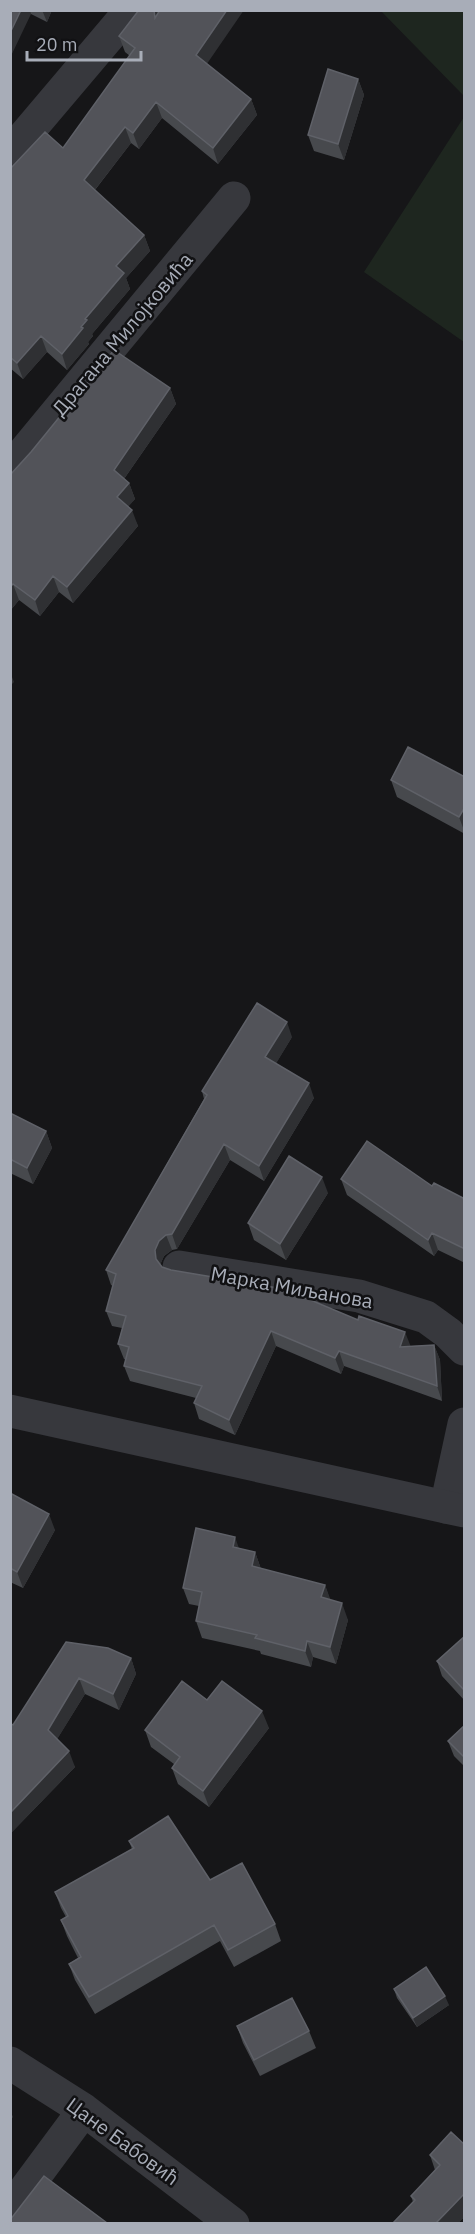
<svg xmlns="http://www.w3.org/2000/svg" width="475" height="2234" font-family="'IBM Plex Sans',sans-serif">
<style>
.green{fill:#1e261f}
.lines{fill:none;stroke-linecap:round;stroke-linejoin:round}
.minor{stroke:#37383d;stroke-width:33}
.tertiary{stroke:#37383d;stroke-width:33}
.wall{fill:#47494d}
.shaded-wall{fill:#2f3033}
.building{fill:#525359;stroke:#5f6168;stroke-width:1.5}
.labels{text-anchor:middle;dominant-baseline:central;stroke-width:5;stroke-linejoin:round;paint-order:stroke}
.street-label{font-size:20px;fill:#a8adb8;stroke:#111113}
</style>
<rect width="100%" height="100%" fill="#161618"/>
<path class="green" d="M381 11H464V96Z
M464 117V342L364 272Z"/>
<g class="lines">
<path class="minor" d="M10 153 131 10
M10 469 234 198
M179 1267 359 1296 426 1317 448 1333 464 1349
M446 1507 464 1424
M10 2063 84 2110 233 2224
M10 2210 84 2110"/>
<path class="tertiary" d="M10 1411 464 1511"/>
</g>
<path class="wall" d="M10 10H52L47 22 31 14Z
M139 10H158V13L207 64 251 99 257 115 218 164 162 118 139 149 131 143 95 190 144 235 150 251 126 278 130 289 92 334 93 336 88 342 89 344 67 370 47 352 23 379 10 368V169L63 148 130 56 125 52 119 36Z
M358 79 364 95 344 160 314 151 308 135Z
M170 388 176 404 124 479 129 483 135 499 128 506 138 526 73 603 59 592 40 616 19 600 10 611V475Z
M465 777V834L397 797 391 780Z
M292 1037 276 1063 314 1098 264 1181 230 1160 177 1249 172 1250 164 1256 160 1265 162 1267 171 1270 290 1290 291 1292 410 1346 434 1345 440 1360 442 1401 344 1366 341 1374 276 1346 235 1435 199 1419 194 1403 196 1398 130 1381 124 1366 126 1360 124 1359 118 1344 122 1328 112 1326 106 1311 113 1286 111 1285 106 1270 204 1099 202 1091Z
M10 1113 46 1131 52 1148 33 1184 10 1173Z
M341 1179 432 1186 465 1199V1263L438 1250 434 1256 347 1195Z
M328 1193 286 1260 254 1240 248 1223Z
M10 1493 55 1530 23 1588 10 1582Z
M239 1549 255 1552 261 1569 325 1585 330 1600 348 1620 336 1664 313 1657 311 1667 261 1654 260 1651 202 1638 196 1621 199 1606 189 1604 183 1588Z
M465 1636V1701L442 1676 437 1661Z
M66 1642 131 1658 136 1674 119 1710 85 1694 57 1739 75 1767 10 1834V1723L13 1725Z
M207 1700 269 1728 209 1807 178 1784 172 1768 174 1764 151 1747 145 1730Z
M465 1725V1767L454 1756 448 1741Z
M129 1841 210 1880 275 1924 281 1941 234 1967 220 1941 95 2014 75 1980 69 1964 78 1958 67 1936 61 1920 66 1917 61 1908 55 1892 132 1849Z
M394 1989 449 2005 417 2027 397 1998Z
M237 2026 309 2031 316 2048 260 2076 243 2043Z
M465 2145V2216L458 2223H393L413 2202 411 2196 435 2170 430 2155Z"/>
<path class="shaded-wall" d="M21 10H30L31 14 10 58V33Z
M42 10H52L47 22Z
M154 10H158L161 34 155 18Z
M227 10H244L202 71 196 55Z
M358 79 364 95 344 160 338 144Z
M251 99 257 115 218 164 213 148Z
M156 102 162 118 139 149 133 133Z
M125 127 131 143 90 196 84 180Z
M144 235 150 251 126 278 130 289 92 334 93 336 88 342 89 344 67 370 62 354 81 327 116 266Z
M41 336 47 352 23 379 17 363Z
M170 388 176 404 119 486 114 470Z
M129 483 135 499 123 513 117 497Z
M132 510 138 526 73 603 67 587Z
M53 576 59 592 40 616 35 600Z
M13 584 19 600 10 611V587Z
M10 672 14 682 10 686Z
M465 807V833L459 817Z
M287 1022 292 1037 271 1072 265 1057Z
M309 1083 314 1098 264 1181 259 1166Z
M46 1131 52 1148 33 1184 27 1168Z
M224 1144 230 1160 177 1249 172 1234Z
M322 1177 328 1193 286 1260 280 1244Z
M432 1233 438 1250 434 1256 428 1240Z
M166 1235 172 1250 164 1256 160 1265 156 1259 155 1250 159 1241Z
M271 1331 276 1346 235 1435 229 1420Z
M405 1332 411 1347H400Z
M434 1345 440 1360 442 1401 437 1386Z
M339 1351 344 1366 341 1374 335 1358Z
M49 1514 55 1530 23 1588 17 1572Z
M235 1537 241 1554 233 1547Z
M255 1552 261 1569 252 1566Z
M325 1585 331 1601 321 1597Z
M342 1603 348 1620 336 1664 330 1647Z
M307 1641 313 1657 311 1667 305 1651Z
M131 1658 136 1674 119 1710 113 1694Z
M79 1678 85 1694 53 1746 48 1730Z
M262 1711 269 1728 209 1807 203 1791Z
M69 1751 75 1767 10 1834V1813Z
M445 1996 449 2005 417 2027 413 2018Z
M10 2110 13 2117 10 2121Z
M465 2193V2216L458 2223H436Z"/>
<path class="building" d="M10 10H21L10 33Z
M139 10H154L155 18 160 10H227L196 55 251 99 213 148 156 102 133 133 125 127 84 180 144 235 116 266 124 273 85 319 87 320 81 327 83 328 62 354 41 336 17 363 10 357V169L45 132 63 148 135 48 119 36Z
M328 69 358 79 338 144 308 135Z
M114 350 170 388 114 470 129 483 117 497 132 510 67 587 53 576 35 600 13 584 10 587V475L31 452Z
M408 747 465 777V807L459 817 391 780Z
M257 1003 287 1022 265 1057 309 1083 259 1166 224 1144 172 1234 166 1235 159 1241 155 1250 156 1259 162 1267 171 1270 290 1290 289 1291 358 1320 359 1316 405 1332 400 1347 434 1345 437 1386 339 1351 335 1358 271 1331 229 1420 194 1403 202 1386 124 1366 129 1347 118 1344 126 1316 106 1311 116 1274 106 1270 207 1095 202 1091Z
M10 1113 46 1131 27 1168 10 1159Z
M367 1141 432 1186 434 1183 465 1199V1249L432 1233 428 1240 341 1179Z
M289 1156 322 1177 280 1244 248 1223Z
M10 1493 49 1514 17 1572 10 1568Z
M196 1528 235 1537 233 1547 255 1552 252 1566 325 1585 321 1597 342 1603 330 1647 307 1641 305 1651 255 1638 257 1635 196 1621 202 1592 183 1588Z
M465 1636V1691L437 1661Z
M66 1642 108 1648 131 1658 113 1694 79 1678 48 1730 69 1751 10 1813V1723L13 1725Z
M182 1681 207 1700 222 1681 262 1711 203 1791 172 1768 180 1757 145 1730Z
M465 1725V1758L448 1741Z
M168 1816 210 1880 242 1863 275 1924 228 1950 214 1925 89 1997 69 1964 81 1957 61 1920 68 1916 55 1892 134 1848 129 1841Z
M426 1967 445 1996 413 2018 394 1989Z
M292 1998 309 2031 254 2060 237 2026Z
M451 2132 465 2145V2193L436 2223H393L415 2200 411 2196 440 2165 430 2155Z
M44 2176 107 2223H10V2220Z"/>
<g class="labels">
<g class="street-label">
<text transform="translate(122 334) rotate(-50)">Драгана Милојковића</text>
<text transform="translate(292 1287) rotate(10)">Марка Миљанова</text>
<text transform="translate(123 2141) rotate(36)">Цане Бабовић</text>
</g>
</g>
<rect width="475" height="2234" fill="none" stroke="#a8adb8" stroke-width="24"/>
<path d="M27 51v9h114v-9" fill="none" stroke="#a8adb8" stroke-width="3"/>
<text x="36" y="51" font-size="18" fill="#a8adb8" stroke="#111113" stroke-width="4.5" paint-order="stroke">20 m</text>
</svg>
